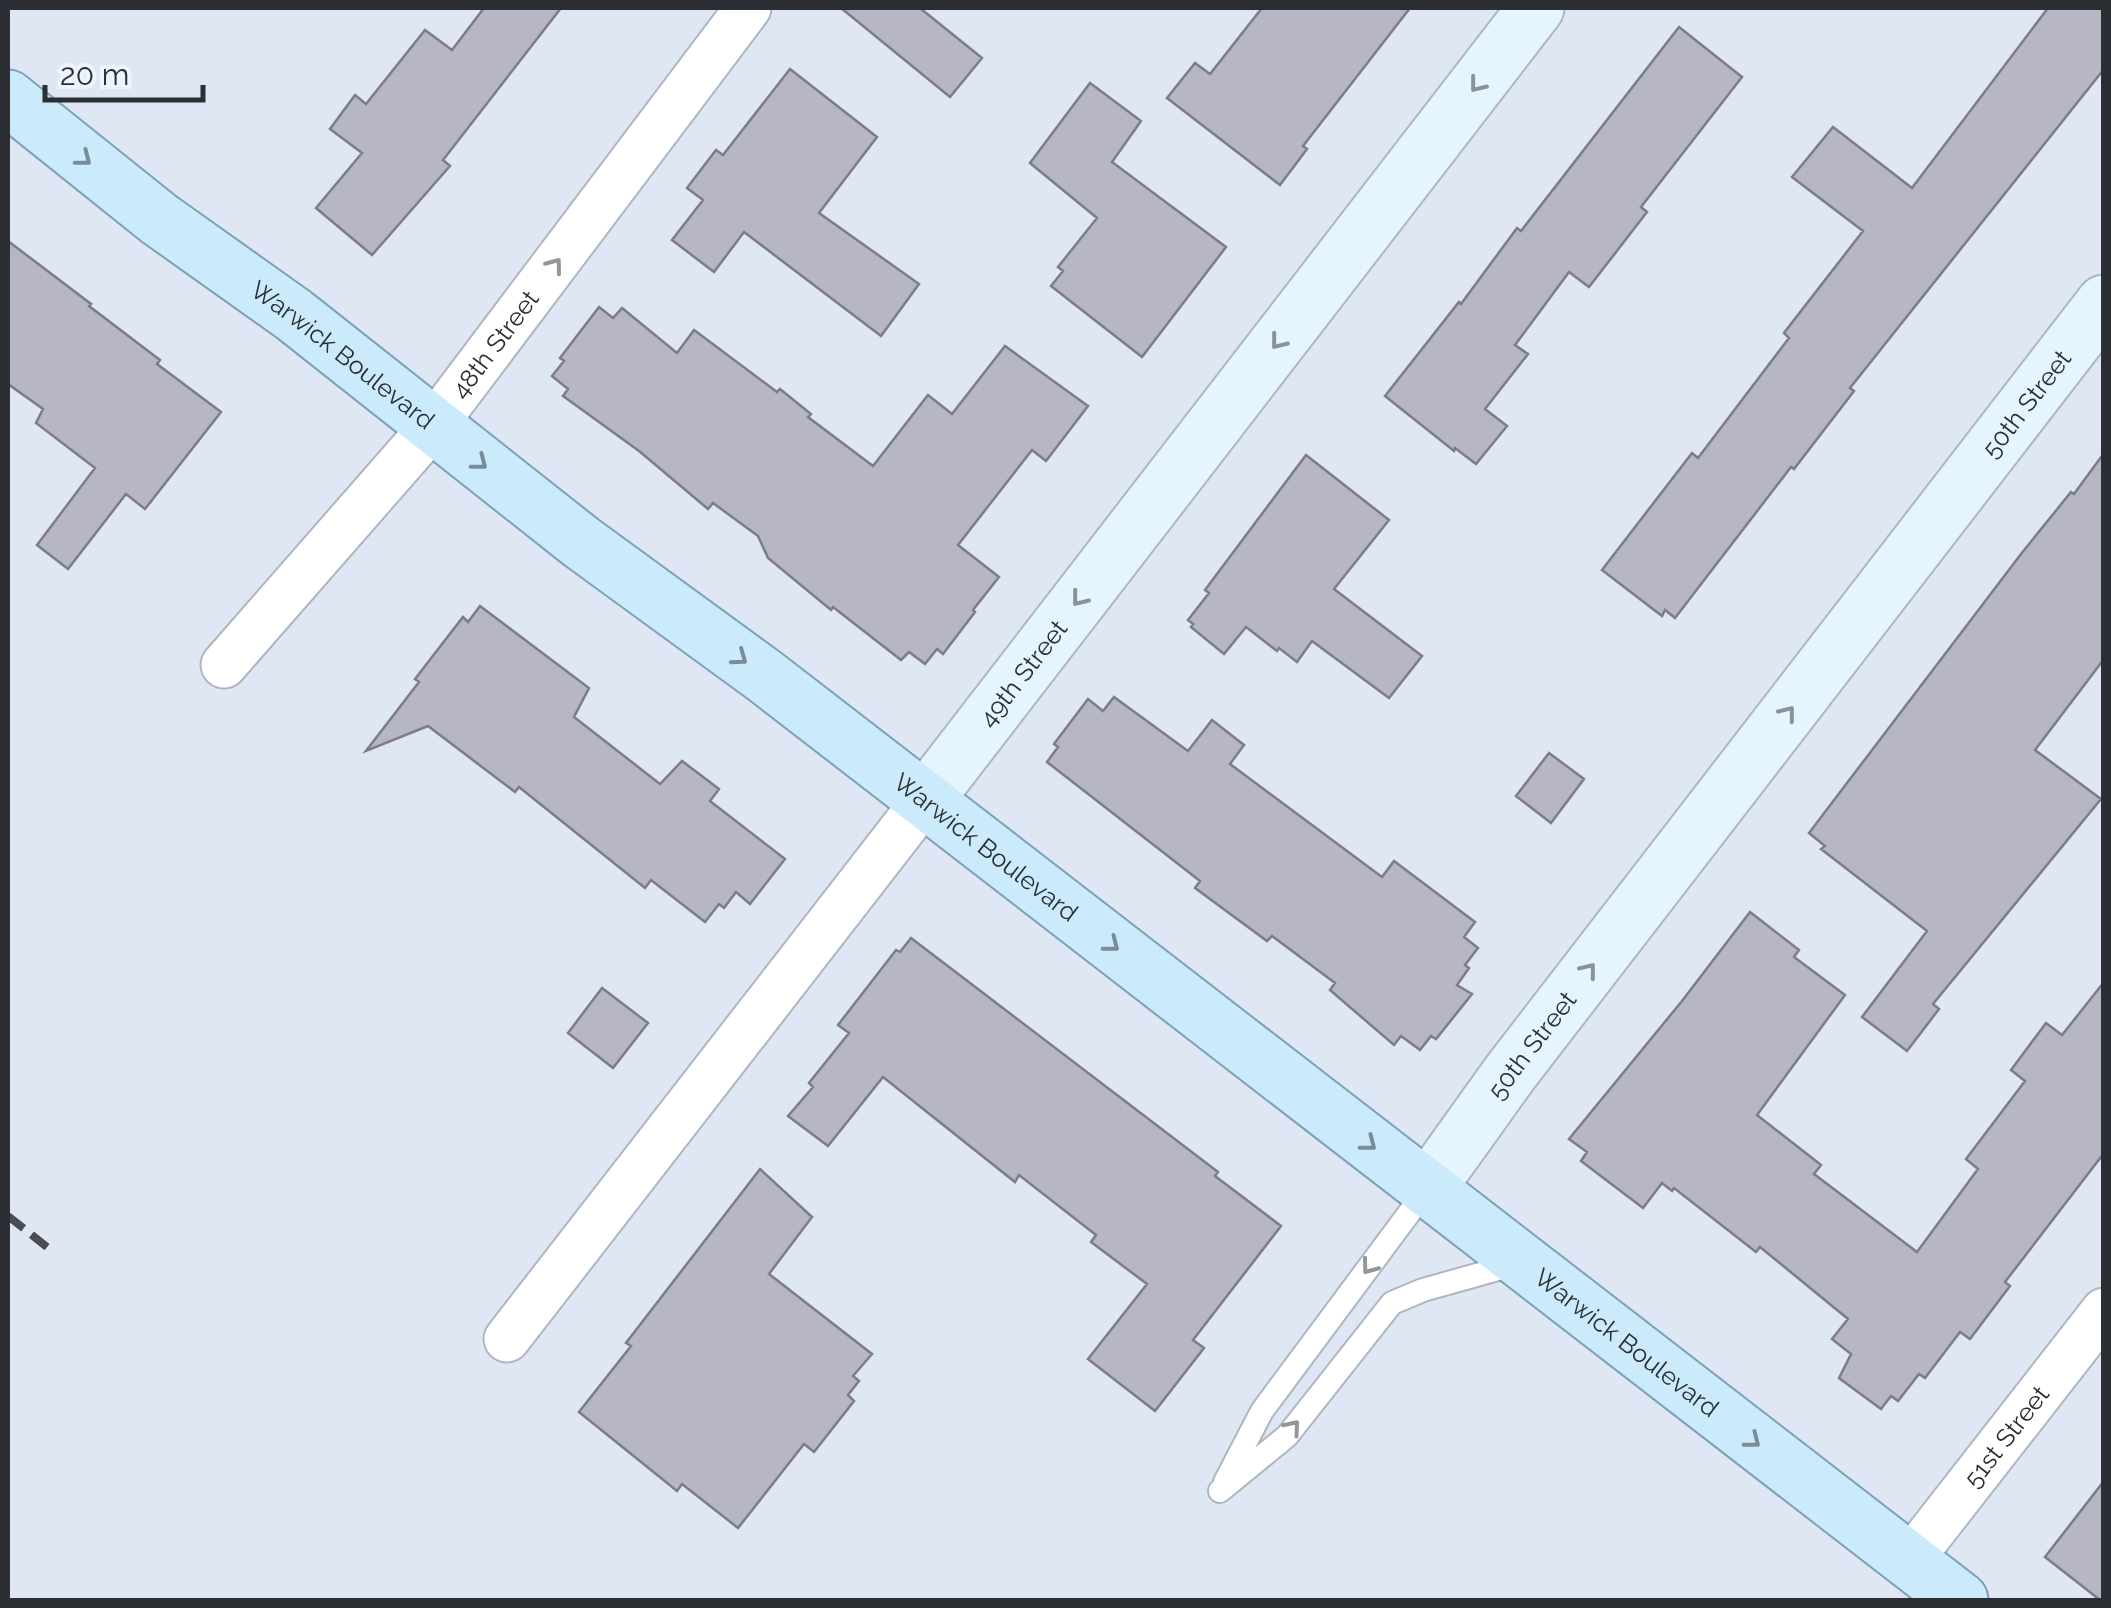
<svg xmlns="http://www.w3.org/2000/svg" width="2111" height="1608" font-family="Raleway,sans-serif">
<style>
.building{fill:#b7b6c3;stroke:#7d7c89;stroke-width:2.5}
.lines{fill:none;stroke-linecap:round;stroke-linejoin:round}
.lane-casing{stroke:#aeb6c2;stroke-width:26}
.street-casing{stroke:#aeb6c2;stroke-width:49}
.secondary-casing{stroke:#aeb6c2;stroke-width:59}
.primary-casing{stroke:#7ca0b5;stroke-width:59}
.lane{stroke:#fff;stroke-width:22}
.street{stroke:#fff;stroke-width:45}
.secondary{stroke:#e5f5fe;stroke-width:55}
.primary{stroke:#cbebfd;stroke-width:55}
.rail{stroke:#4a4e54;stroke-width:8;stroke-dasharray:20 10;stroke-linecap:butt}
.oneway{stroke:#889298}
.oneway2{stroke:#7b8c98}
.oneway3{stroke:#959699}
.labels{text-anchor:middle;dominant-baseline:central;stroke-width:8;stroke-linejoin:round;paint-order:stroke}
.street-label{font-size:25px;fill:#2b2e33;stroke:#eef4fe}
</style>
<rect width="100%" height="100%" fill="#dfe7f4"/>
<path class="building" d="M484 8H561L443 160 450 166 372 255 316 208 362 153 330 129 355 95 366 104 425 30 452 50Z
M841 8H920L982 58 950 97Z
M1262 8H1410L1303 146 1307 149 1280 185 1167 98 1195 63 1210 74Z
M2048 8H2104V69L1850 388 1854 391 1794 469 1791 467 1675 618 1665 610 1662 616 1602 570 1692 453 1698 458 1789 338 1784 333 1863 231 1792 177 1833 127 1912 188Z
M1679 27 1742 77 1641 207 1647 212 1589 287 1569 272 1515 345 1528 354 1485 409 1507 426 1476 464 1455 448 1454 451 1385 396 1459 302 1461 304 1517 228 1521 231Z
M790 69 877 137 819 213 919 284 881 336 744 232 714 272 672 240 703 200 687 188 716 150 723 155Z
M1090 83 1141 121 1112 162 1226 247 1142 357 1051 286 1063 271 1058 267 1097 218 1030 163Z
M8 241 91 304 89 306 160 360 157 364 221 412 145 509 126 494 68 569 37 545 95 468 36 423 43 409 8 384Z
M599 307 613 318 622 308 677 353 694 330 777 392 780 389 811 414 808 417 873 466 928 395 952 414 1005 346 1088 406 1046 461 1032 450 958 545 999 577 973 610 975 612 943 654 937 649 925 664 909 652 901 660 833 607 831 610 768 558 758 536 713 503 708 509 639 451 563 396 568 389 552 376 564 361 560 358Z
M2104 453V659L2035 750 2101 799 1933 1004 1939 1009 1907 1051 1862 1017 1927 931 1821 849 1825 846 1809 833 2021 554 2071 492 2074 494Z
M1306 455 1389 520 1334 589 1422 656 1389 698 1312 641 1297 662 1279 648 1277 651 1246 627 1224 654 1191 627 1193 624 1188 620 1209 593 1205 590Z
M480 606 589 688 574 717 660 784 682 761 719 789 710 801 785 859 750 904 736 892 724 908 719 904 705 922 651 880 645 888 519 787 515 792 428 726 366 751 419 682 415 679 463 617 468 622Z
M1114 697 1188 751 1212 720 1244 745 1230 764 1382 877 1394 861 1475 922 1464 937 1478 948 1465 965 1469 968 1457 985 1472 994 1436 1039 1431 1036 1420 1050 1401 1036 1394 1045 1330 990 1335 983 1272 936 1267 941 1195 888 1200 881 1047 762 1058 747 1054 744 1088 699 1103 711Z
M1549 753 1584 779 1551 823 1516 796Z
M1750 912 1799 950 1794 957 1845 995 1757 1115 1821 1165 1814 1174 1917 1252 1978 1169 1966 1159 2025 1081 2011 1070 2046 1023 2062 1035 2104 982V1153L2005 1282 2010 1286 1970 1339 1960 1332 1925 1378 1919 1374 1898 1401 1891 1396 1881 1409 1839 1378 1851 1354 1832 1339 1848 1319 1760 1247 1756 1252 1674 1188 1672 1191 1662 1183 1643 1208 1581 1161 1587 1152 1569 1139 1682 1001Z
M911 938 1218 1172 1215 1176 1281 1226 1193 1340 1204 1348 1155 1411 1088 1359 1147 1284 1091 1242 1096 1235 1019 1175 1015 1182 883 1077 828 1146 788 1116 813 1087 809 1083 849 1033 838 1025 896 950 900 952Z
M602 988 648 1023 613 1068 568 1033Z
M760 1169 812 1217 769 1274 872 1354 853 1376 859 1381 848 1395 854 1401 814 1452 804 1444 738 1528 682 1484 677 1491 579 1412 631 1346 626 1343Z
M2104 1481V1600H2100L2045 1557Z"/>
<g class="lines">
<g class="lane-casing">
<path id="lane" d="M1225 1482 1262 1411 1427 1189
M1220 1491 1287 1436 1392 1303 1423 1290 1516 1264"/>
</g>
<g class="street-casing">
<g id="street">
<path id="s1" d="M224 665 433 426 748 8"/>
<path d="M507 1339 925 800"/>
<path id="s2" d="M1909 1561 2104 1311"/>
</g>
</g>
<g class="secondary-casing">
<g id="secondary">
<path id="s3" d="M925 800 1536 8"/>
<path id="s4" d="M1427 1189 1510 1073 2104 303"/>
</g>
</g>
<g class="primary-casing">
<g id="primary">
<path id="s5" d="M8 98 159 219 294 315 581 542 766 677 1960 1600"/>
</g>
</g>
<use href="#lane" class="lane"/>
<use href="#street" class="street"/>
<use href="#secondary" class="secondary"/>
<use href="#primary" class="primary"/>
<path class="rail" d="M8 1216 48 1248"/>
</g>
<defs><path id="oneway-chevron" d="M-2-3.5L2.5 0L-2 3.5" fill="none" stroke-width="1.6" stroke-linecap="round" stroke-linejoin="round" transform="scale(2.5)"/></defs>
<g class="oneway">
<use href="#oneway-chevron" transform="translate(1477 85) rotate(128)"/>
<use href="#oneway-chevron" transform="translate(1278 342) rotate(128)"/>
<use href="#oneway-chevron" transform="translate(1079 599) rotate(128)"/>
<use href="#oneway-chevron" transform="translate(1788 713) rotate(-52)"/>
<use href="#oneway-chevron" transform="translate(1589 970) rotate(-52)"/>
</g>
<g class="oneway2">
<use href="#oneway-chevron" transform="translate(84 159) rotate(38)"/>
<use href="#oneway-chevron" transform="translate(480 463) rotate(38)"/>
<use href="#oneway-chevron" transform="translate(740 658) rotate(36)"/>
<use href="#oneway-chevron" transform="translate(1112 945) rotate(38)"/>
<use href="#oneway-chevron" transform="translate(1369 1144) rotate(38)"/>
<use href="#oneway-chevron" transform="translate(1753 1441) rotate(38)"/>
</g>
<g class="oneway3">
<use href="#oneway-chevron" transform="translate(555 265) rotate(-53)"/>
<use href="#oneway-chevron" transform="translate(1369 1267) rotate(127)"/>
<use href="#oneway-chevron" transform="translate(1293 1427) rotate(-50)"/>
</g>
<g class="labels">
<g class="street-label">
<text stroke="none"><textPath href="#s1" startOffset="420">48th Street</textPath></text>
<text stroke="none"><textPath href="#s5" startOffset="422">Warwick Boulevard</textPath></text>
<text stroke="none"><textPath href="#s4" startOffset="988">50th Street</textPath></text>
<text stroke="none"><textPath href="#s3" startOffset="160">49th Street</textPath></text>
<text stroke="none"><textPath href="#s5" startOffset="1232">Warwick Boulevard</textPath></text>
<text stroke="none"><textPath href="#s4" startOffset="178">50th Street</textPath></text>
<text stroke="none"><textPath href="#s5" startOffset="2042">Warwick Boulevard</textPath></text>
<text stroke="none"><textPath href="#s2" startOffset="158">51st Street</textPath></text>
</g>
</g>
<rect width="2111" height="1608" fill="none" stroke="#2b2e33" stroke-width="20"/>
<path d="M45 85v15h158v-15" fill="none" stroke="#2b2e33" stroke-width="5"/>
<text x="60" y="85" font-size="30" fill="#2b2e33" stroke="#eef4fe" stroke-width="8" paint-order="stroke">20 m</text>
</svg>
